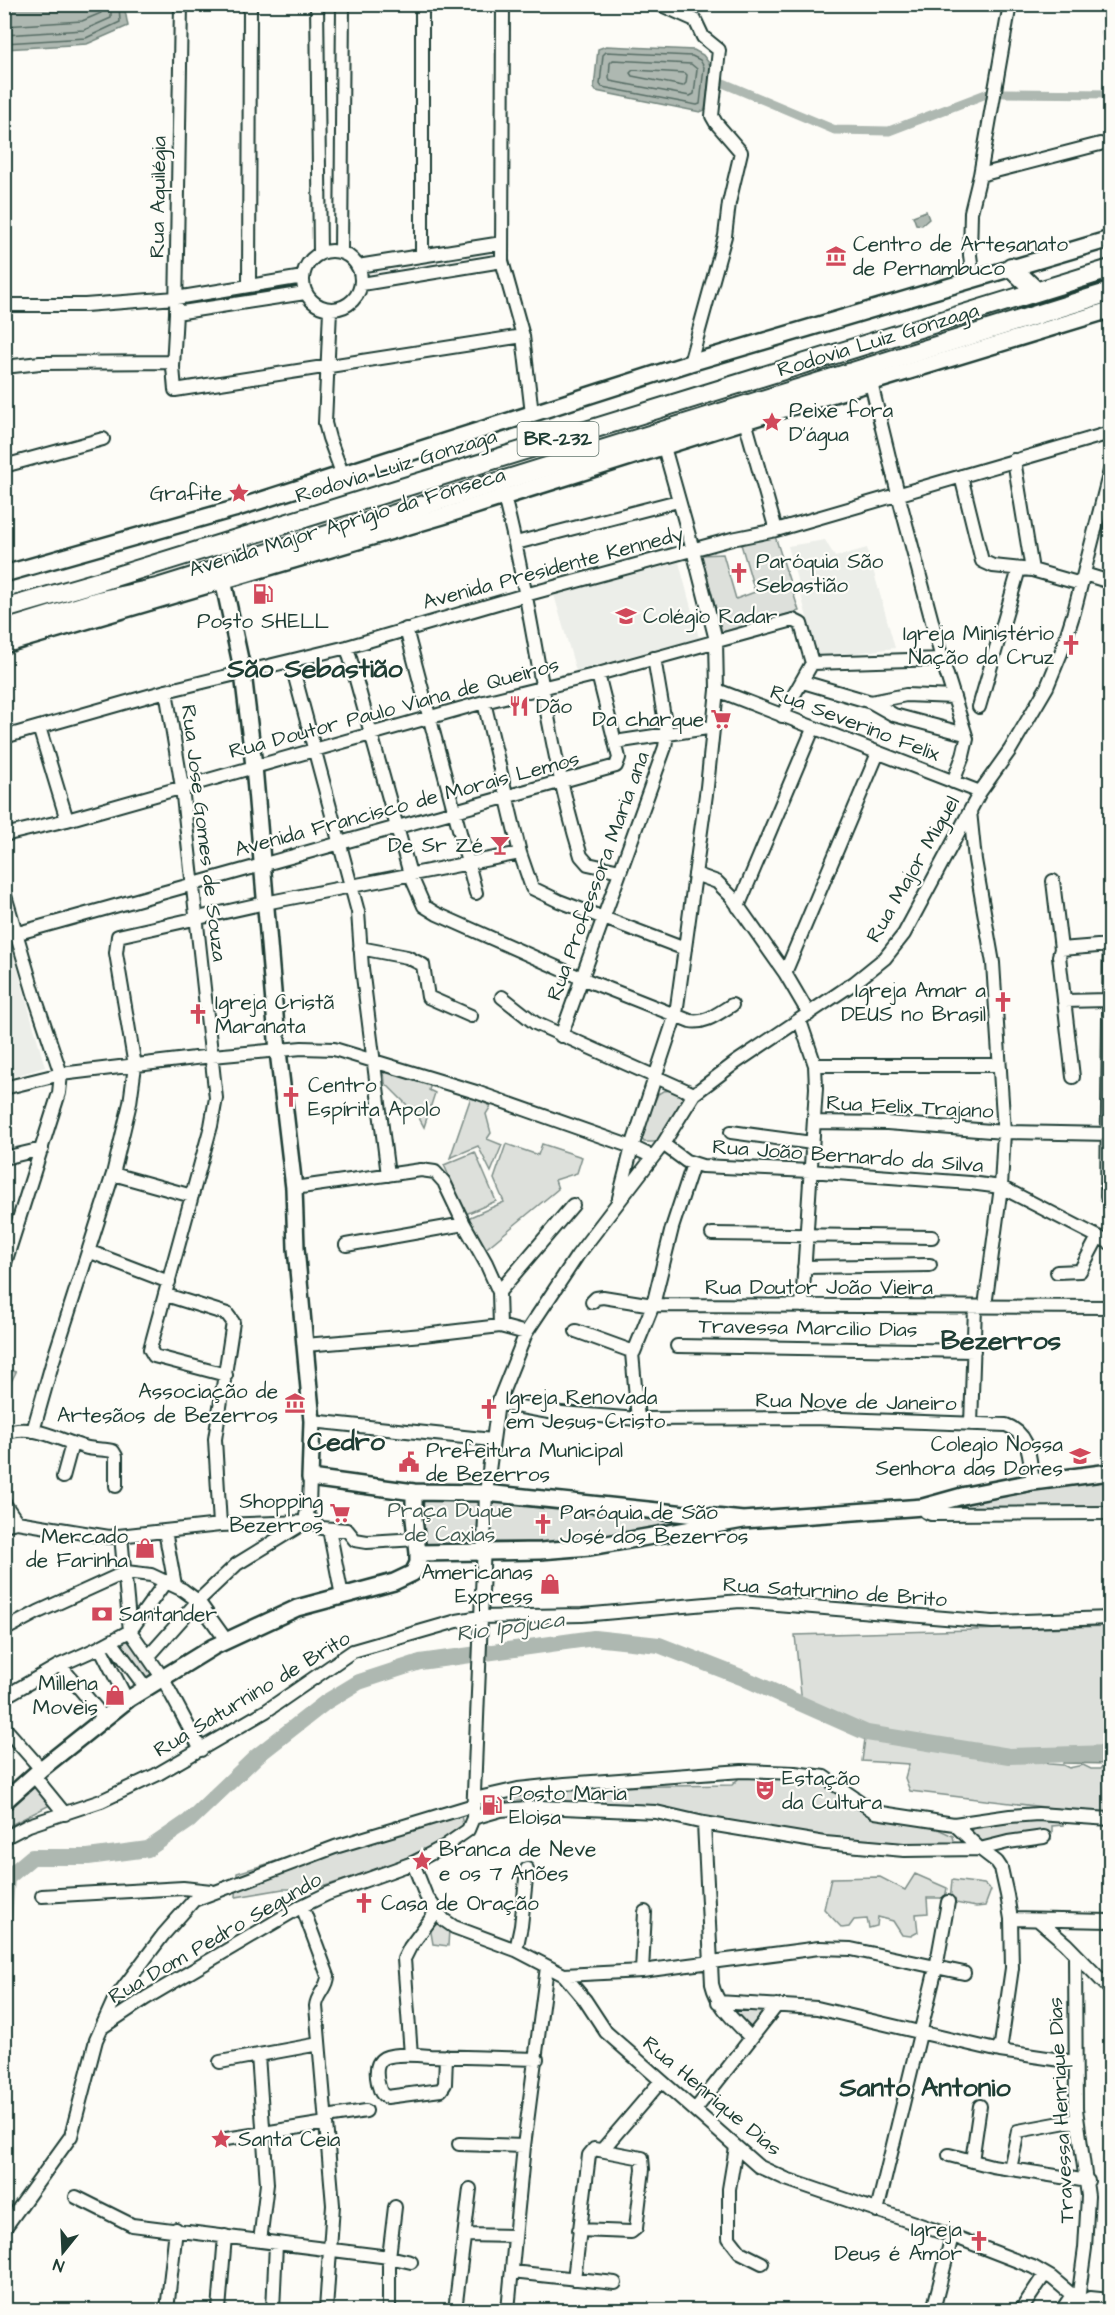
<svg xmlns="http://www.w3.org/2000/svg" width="1115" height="2315" font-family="'Architects Daughter',sans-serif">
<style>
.built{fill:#eceee9}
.green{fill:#dde0db;stroke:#7e8e88;stroke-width:1.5}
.water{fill:#aeb8b1;stroke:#75877f;stroke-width:1.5}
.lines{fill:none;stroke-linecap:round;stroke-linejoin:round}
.shore{stroke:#586e66;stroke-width:1.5}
.canal{stroke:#aeb8b1;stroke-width:9}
.river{stroke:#aeb8b1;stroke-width:16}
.minor-casing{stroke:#1f3d34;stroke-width:16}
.major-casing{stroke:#1f3d34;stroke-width:20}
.highway-casing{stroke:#1f3d34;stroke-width:22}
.minor{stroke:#fdfcf7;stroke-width:12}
.major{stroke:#fdfcf7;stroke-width:15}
.highway{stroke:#fdfcf7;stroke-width:18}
.labels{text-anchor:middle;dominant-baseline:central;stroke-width:4.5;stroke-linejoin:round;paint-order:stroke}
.shield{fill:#fdfcf7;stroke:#62766e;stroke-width:1.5}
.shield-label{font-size:20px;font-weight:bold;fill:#1f3d34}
.street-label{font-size:21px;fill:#1f3d34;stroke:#fdfcf7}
.poi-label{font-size:21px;fill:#1f3d34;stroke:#fdfcf7;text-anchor:start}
.park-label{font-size:21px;fill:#455e55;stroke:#fdfcf7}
.water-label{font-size:22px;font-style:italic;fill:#435c53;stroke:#fdfcf7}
.district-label{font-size:27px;font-weight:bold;fill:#1f3d34;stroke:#fdfcf7}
</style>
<rect width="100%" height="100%" fill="#fdfcf7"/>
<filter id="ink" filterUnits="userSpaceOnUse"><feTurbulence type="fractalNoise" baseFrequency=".0167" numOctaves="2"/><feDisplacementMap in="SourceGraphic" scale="12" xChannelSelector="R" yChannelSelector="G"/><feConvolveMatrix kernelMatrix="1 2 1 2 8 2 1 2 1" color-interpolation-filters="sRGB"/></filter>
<g filter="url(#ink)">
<path class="built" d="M825 540 835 557 867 548 895 648 855 653 817 655 788 546Z
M679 562 699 638 576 671 554 595Z
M11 945 45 1067 5 1079 4 947Z"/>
<path class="green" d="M775 536 799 611 722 632 701 555 723 554 736 599 755 592 741 544Z
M384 1071 431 1084 429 1090 435 1093 424 1127 418 1116 385 1083Z
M673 1090 682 1094 683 1104 660 1142H644L640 1136 658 1094 663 1091Z
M471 1097 491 1106 486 1114 491 1133 487 1139 502 1145 491 1172 478 1146 450 1158Z
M506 1144 538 1155 542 1144 582 1157 577 1173 555 1180 558 1189 483 1251 468 1218 504 1202 494 1179Z
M475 1152 496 1201 466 1214 444 1165Z
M5 1369 16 1372 5 1394 4 1369Z
M1110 1471V1508L933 1511 932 1505Z
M479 1497 476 1545H422L424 1498Z
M492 1498 676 1520 675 1524 574 1542H488L489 1502Z
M1110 1626V1750L1039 1755 906 1739 802 1704 795 1635Z
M125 1635 155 1677 145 1683 115 1641Z
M865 1739 998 1761H1037L1049 1764 1063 1765 1069 1768 1083 1765 1091 1769H1100L1104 1764H1110V1815L910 1791 905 1778 909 1764 862 1761Z
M741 1776 814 1779 863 1812 927 1824 953 1836 956 1849 822 1841 703 1820 504 1806 502 1800 541 1788 732 1785Z
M37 1782 51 1802 48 1806 5 1828V1812Z
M459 1805 463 1825 452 1837 390 1865 325 1886H304L298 1889H283L236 1897 237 1873Z
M1062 1818 1063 1825 1052 1826V1833L1001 1840 982 1845 973 1838 972 1831 977 1825Z
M915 1874 947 1888 945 1898H927L928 1913 916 1914 918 1932 911 1936 902 1935 893 1921 878 1917 877 1926 869 1928 867 1919 854 1920 849 1927 842 1928 824 1909 831 1878 880 1877 905 1890Z
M952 1880 984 1884 991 1890 985 1906 976 1907 950 1902Z
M438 1924 449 1930 448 1946 433 1944 430 1927Z
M726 2009 769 2010 749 2033Z"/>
<path class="water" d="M5 4 124 5 128 26 87 44 5 49Z
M606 46 694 50 703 55 711 66 705 110 700 112 596 91 594 88 598 49Z
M926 211 929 219 922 225 916 224 913 216Z
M1110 1748V1764L1063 1763 1068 1749Z"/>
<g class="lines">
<path class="shore" d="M4 26 82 21 101 13 102 4
M4 35 84 30 111 18V4
M4 43 86 38 120 22 119 4
M606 52 692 56 700 60 704 67 700 104 697 105 602 87 600 84 603 55Z
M613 60 691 64 697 69 694 94 690 96 610 81 609 78 610 63Z
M633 70 685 73 687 75 686 83 683 86 632 76 630 73Z"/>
<path class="canal" d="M723 83 835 130 889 131 986 94
M1004 93 1110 94"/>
<path class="river" d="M4 1920 7 1878 32 1857H88L148 1849 189 1821 257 1756 326 1702 359 1682 420 1662 594 1638 659 1645 741 1677 867 1733 1009 1756 1110 1753"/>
<g class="minor-casing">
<path id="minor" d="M181 4 176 313 173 367 175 390 523 336
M317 4 320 253
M503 4 502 261 523 336 532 414
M659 4 695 20 703 37 719 50 712 116 716 123 741 152 729 203 725 236 690 363
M1108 4 1110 38
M980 175 1100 144
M303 280a29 29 0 1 1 58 0a29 29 0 1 1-58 0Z
M341 252 343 4
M422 255V4
M358 266 502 243
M973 278 970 255 971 212 980 175 1010 4
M362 284 502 261
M249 285 250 4
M4 305H85L176 298 303 277
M330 310 325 423 329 438 342 473
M176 313 305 293
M4 367 40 363 173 362
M871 383 898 494 942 659 967 739 963 756 953 782
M745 421 776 530
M1014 460 1032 570
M4 466 103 439
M961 476 982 561 993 566 1032 570 1081 584
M504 497C535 616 545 739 581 856L588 864 620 871
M516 543 678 501
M1084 574 1110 582
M406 629 476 893
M347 647 410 874 424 906 437 914 581 978 690 1021C706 1024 718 1013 732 1005
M291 662 358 912 362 968 388 1175
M812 663 942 659
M803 682 871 702 894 715 965 734
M717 690 980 792
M166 691 182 787 216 1098 211 1126 150 1349 154 1356 226 1375
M484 702 520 853 532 888 559 901 685 949
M871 702 906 695 954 697
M979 707 1019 569
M39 727 67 820
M4 737 166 691 347 647 525 595 732 539 776 530 1110 433
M615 742 714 727
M970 811 975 860 993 963 1004 1132 1001 1187 985 1306
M1110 829V845
M4 835 67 820 484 702 598 674 793 620 801 624 812 663 782 716
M695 874 717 882 731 896 785 973 809 1014
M1053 881 1061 949 1059 956 1073 1077
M4 892 35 997 61 1074 59 1093 4 1266
M738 907 813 729
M4 937 616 766 619 758 598 674
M360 948 407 957 423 965 428 997 471 1016
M1061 949 1110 945
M785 973 878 753
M502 997 535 1023 694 1094
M1064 1001 1108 1000
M800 1021 815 1065 816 1088 802 1306
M561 1036 665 747 667 734 654 658
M815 1065H999
M4 1088 61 1074 212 1056 302 1048 334 1049 476 1092 632 1147 653 1157
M815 1122 887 1123 1004 1132 1110 1134
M731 1132 812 1143
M663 1144 686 1161 702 1166 810 1171 970 1183 1001 1187 1110 1243
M4 1158 42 1149
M113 1174 192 1196
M294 1188 421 1170 435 1172 444 1182 464 1224 486 1263 499 1292 500 1326
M1107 1197 1110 927
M619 1198 632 1147 676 1014 707 787 717 690 716 640 693 550 664 447
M712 1234 932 1237
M346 1245 464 1224
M88 1251 169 1282
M804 1267 930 1265
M1057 1272 1080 1271 1098 1237
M499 1292 573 1205
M166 1295 227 1314 233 1322 215 1439 220 1525
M592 1302 596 1298 603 1297 653 1305 1110 1307
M576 1331 634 1352 653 1305 672 1228 693 1164
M305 1345 423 1335 500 1326 526 1333
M677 1346 974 1351
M632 1353 638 1419
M498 1403 549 1412 638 1419 813 1418 1006 1425C1032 1435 1029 1459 1033 1482
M312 1421 492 1440
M971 1424 975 1307
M33 1431 52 1364 113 1174 130 1103 135 1066 116 953 118 936 265 903 520 853
M4 1434C29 1421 60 1441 84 1447 94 1450 104 1449 113 1451L116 1456V1486
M63 1477 72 1444
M4 1503 17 1522
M923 1507 926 1512 931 1514 1110 1513
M306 1515 321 1528 347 1530 355 1540 367 1542 417 1539
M305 1521 309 1506 310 1478
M4 1525 17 1522 109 1537 220 1525 305 1522
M329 1529 342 1596
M165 1531 175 1585
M121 1536 130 1631 162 1677 201 1750
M4 1630 38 1612 126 1572 151 1575 183 1590 198 1601 226 1640
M111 1641 146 1688
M100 1647 127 1700
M148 1657 198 1601 237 1564 304 1523
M60 1665 105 1719
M4 1697 58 1666 96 1649 130 1631 166 1581
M4 1727 41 1769
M34 1776 65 1814
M474 1799 518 1789 565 1784 742 1771 795 1773 824 1777 875 1812 954 1824 1010 1816 1038 1814 1110 1819
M473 1818 501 1810 540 1807 656 1812 704 1823 825 1843 904 1850 980 1849 1008 1842 1044 1837
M704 1823 712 1984C717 2006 736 2022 751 2038
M954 1824 980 1849 997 1862 1001 1868 1007 1895 1011 1919 1012 1968 1000 2051
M4 1838 29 1825 101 1801 156 1775 266 1711 353 1651 457 1621 480 1617 582 1615 740 1601 993 1622 1110 1618
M413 1863 426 1896 444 1920 454 1927 516 1950 564 1975 585 2000 606 2032 758 2166 786 2179 958 2238 1033 2267 1052 2278 1090 2310
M42 1896 183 1888 211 1891
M302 1906 328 1976C328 1988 317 1994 316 2006L333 2205 326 2310
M1011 1919 1110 1921
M1038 1920 1066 1944 1110 1989
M516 1950 521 1926 527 1869
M1075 1954 1076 2109 1088 2196 1085 2248 1078 2300
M642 1971 645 1912
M564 1975 642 1971 819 1948 851 1949 964 1973
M718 2002 817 2008 1000 2051 1074 2062
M101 2028 146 1998 302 1906 327 1894 413 1863 445 1846 468 1830 473 1818 486 1493 498 1403 526 1333 577 1256 663 1144 694 1094 735 1063 854 983 885 958 904 934 980 792 1010 750 1047 687 1061 653 1074 612 1110 471
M258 2055 267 2184 260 2241
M411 2055 404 1959 410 1947 436 1912
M446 2056 445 2084 441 2090 387 2097C380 2094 380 2090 378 2083 376 2074 375 2063 384 2058 394 2053 419 2055 430 2056 466 2057 501 2058 537 2059
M220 2062 319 2044
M695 2110 777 2005
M326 2117 366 2111
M226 2139 326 2123
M459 2144 524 2146
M736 2147 729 2189V2238L740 2252 762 2263
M602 2150 661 2081
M949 2155 992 2166 1088 2181
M972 2161 980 2106
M1010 2169 1018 2131 1077 2120
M76 2197 132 2225 389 2257 411 2262
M877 2211 936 1968 948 1902
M4 2229 71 2136 96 2040 114 2000 163 1935 194 1900 335 1847 474 1805
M465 2235 514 2236
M512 2272 615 2283
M574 2279 589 2155 594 2149 642 2158 643 2169 636 2228 631 2232 579 2230
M1081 2303 1090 2298 1110 2300
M167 2310 176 2229
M219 2310 225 2236
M273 2310 276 2244
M389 2310V2257L395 2207
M455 2310 470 2189
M508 2310 524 2146 547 1967
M933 2310 952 2236
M1021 2310 1045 2274
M1062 2310 1072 2295"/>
</g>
<g class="major-casing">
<path id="major" d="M4 574 234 509 690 363 1110 239
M223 580 243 673 254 766 278 1051 294 1188 296 1248 312 1421 310 1478 414 1492 486 1493 743 1520
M4 645 443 516 745 421 1110 310
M418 1553 540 1551 590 1547 743 1520 923 1507 966 1495 1033 1482 1110 1472
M4 1802 41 1769 130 1698 213 1647 297 1608 394 1582 413 1573 418 1563V1553L414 1519V1492"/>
</g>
<g class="highway-casing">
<path id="highway" d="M1011 267 1036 291
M4 609 104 580 1110 269
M4 630 98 601 157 588 1110 292"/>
</g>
<use href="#minor" class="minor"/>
<use href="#major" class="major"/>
<use href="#highway" class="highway"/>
</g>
</g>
<defs>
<g id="museum-bare" transform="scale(1.62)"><path d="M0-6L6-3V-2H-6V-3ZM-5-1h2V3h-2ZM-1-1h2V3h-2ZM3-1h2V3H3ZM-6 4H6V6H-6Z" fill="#d1495b" stroke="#fdfcf7" stroke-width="2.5" paint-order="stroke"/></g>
<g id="sight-bare" transform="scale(1.62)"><path d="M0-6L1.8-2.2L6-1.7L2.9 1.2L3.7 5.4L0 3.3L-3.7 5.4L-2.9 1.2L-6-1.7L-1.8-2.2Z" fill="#d1495b" stroke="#fdfcf7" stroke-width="2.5" paint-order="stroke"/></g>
<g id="church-bare" transform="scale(1.62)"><path d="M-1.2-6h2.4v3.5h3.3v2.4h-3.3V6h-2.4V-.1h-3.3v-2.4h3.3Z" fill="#d1495b" stroke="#fdfcf7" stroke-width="2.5" paint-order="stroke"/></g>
<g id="fuel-bare" transform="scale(1.62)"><path d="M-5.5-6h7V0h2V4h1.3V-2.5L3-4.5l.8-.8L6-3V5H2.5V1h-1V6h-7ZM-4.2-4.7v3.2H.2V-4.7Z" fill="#d1495b" stroke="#fdfcf7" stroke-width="2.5" paint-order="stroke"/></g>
<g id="school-bare" transform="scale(1.62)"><path d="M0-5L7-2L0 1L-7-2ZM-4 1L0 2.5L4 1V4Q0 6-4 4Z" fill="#d1495b" stroke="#fdfcf7" stroke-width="2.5" paint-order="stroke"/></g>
<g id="restaurant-bare" transform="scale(1.62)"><path d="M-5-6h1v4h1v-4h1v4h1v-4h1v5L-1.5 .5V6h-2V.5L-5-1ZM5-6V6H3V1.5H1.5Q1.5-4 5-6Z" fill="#d1495b" stroke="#fdfcf7" stroke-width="2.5" paint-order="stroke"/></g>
<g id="supermarket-bare" transform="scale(1.62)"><path d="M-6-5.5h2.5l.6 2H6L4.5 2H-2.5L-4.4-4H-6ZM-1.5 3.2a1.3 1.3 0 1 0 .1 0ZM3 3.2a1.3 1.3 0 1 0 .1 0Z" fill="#d1495b" stroke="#fdfcf7" stroke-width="2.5" paint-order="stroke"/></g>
<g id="bar-bare" transform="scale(1.62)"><path d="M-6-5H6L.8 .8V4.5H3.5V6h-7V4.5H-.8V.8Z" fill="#d1495b" stroke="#fdfcf7" stroke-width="2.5" paint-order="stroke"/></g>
<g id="civic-bare" transform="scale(1.62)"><path d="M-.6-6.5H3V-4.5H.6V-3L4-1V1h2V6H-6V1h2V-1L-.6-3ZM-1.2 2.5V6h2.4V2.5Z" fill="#d1495b" stroke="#fdfcf7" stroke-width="2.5" paint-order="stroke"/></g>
<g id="shop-bare" transform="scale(1.62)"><path d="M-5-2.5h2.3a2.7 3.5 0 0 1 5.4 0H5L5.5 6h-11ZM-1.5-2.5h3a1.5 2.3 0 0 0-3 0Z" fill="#d1495b" stroke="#fdfcf7" stroke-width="2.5" paint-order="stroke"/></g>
<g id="bank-bare" transform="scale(1.62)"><path d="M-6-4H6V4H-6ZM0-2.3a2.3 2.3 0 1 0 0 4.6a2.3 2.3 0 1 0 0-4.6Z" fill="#d1495b" stroke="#fdfcf7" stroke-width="2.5" paint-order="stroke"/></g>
<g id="theatre-bare" transform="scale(1.62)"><path d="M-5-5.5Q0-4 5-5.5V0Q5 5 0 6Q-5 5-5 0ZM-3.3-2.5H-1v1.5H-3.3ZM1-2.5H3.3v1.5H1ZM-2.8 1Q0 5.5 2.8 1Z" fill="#d1495b" stroke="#fdfcf7" stroke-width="2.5" paint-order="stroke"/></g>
</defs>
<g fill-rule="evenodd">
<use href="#museum-bare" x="836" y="256"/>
<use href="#sight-bare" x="772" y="422"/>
<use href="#sight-bare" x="239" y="493"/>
<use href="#church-bare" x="739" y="573"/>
<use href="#fuel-bare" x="263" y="594"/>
<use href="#school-bare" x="626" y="616"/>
<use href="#church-bare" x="1071" y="645"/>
<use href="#restaurant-bare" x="519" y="706"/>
<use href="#supermarket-bare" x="721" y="719"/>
<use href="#bar-bare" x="500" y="845"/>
<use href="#church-bare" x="1003" y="1002"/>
<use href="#church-bare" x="198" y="1014"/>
<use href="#church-bare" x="291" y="1097"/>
<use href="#museum-bare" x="295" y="1403"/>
<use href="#church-bare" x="489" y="1409"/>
<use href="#school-bare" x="1080" y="1456"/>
<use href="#civic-bare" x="409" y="1462"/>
<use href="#supermarket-bare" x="340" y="1513"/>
<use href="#church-bare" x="543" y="1524"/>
<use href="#shop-bare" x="145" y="1548"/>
<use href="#shop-bare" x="550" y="1584"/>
<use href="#bank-bare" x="102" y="1614"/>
<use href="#shop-bare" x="115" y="1695"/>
<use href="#theatre-bare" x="765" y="1790"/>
<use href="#fuel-bare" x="492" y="1805"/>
<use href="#sight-bare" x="422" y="1861"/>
<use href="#church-bare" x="364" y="1903"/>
<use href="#sight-bare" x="221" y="2139"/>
<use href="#church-bare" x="979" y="2241"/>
</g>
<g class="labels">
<rect class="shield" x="517.5" y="422" width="81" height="34" rx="4.5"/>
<g class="shield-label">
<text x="558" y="439">BR-232</text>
</g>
<g class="street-label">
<text transform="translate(158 197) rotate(-89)">Rua Aquilégia</text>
<text transform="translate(878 340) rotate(-17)">Rodovia Luiz Gonzaga</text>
<text transform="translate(396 466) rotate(-17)">Rodovia Luiz Gonzaga</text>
<text transform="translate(347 522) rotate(-17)">Avenida Major Aprigio da Fonseca</text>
<text transform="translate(553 568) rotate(-15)">Avenida Presidente Kennedy</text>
<text transform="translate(394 708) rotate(-15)">Rua Doutor Paulo Viana de Queiros</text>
<text transform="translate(855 723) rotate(21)">Rua Severino Felix</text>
<text transform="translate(407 804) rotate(-15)">Avenida Francisco de Morais Lemos</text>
<text transform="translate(204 833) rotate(83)">Rua Jose Gomes de Souza</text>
<text transform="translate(913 869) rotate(-60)">Rua Major Miguel</text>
<text transform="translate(598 876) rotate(-70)">Rua Professora Maria ana</text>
<text transform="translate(910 1107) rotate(3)">Rua Felix Trajano</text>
<text transform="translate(848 1156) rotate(4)">Rua João Bernardo da Silva</text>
<text x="819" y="1287">Rua Doutor João Vieira</text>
<text transform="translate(808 1328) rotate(1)">Travessa Marcilio Dias</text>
<text transform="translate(856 1402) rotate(1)">Rua Nove de Janeiro</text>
<text transform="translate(835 1592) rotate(4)">Rua Saturnino de Brito</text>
<text transform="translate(252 1694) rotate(-31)">Rua Saturnino de Brito</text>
<text transform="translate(215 1938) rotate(-30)">Rua Dom Pedro Segundo</text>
<text transform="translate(712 2096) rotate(40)">Rua Henrique Dias</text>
<text transform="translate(1061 2110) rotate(-93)">Travessa Henrique Dias</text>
</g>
<g class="poi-label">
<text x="853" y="244">Centro de Artesanato<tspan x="853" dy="24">de Pernambuco</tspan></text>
<text x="789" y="410">Peixe fora<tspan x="789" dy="24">D'água</tspan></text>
<text x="222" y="493" text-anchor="end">Grafite</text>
<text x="756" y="561">Paróquia São<tspan x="756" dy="24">Sebastião</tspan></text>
<text x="643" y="616">Colégio Radar</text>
<text x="263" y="621" text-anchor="middle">Posto SHELL</text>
<text x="1054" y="633" text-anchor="end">Igreja Ministério<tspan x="1054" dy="24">Nação da Cruz</tspan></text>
<text x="536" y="706">Dão</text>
<text x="704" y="719" text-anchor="end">Da charque</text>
<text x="483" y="845" text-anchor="end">De Sr Zé</text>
<text x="986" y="990" text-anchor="end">Igreja Amar a<tspan x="986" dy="24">DEUS no Brasil</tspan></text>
<text x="215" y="1002">Igreja Cristã<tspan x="215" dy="24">Maranata</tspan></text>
<text x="308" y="1085">Centro<tspan x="308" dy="24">Espírita Apolo</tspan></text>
<text x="278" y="1391" text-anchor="end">Associação de<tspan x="278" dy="24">Artesãos de Bezerros</tspan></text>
<text x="506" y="1397">Igreja Renovada<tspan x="506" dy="24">em Jesus Cristo</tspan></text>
<text x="1063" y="1444" text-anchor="end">Colegio Nossa<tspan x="1063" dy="24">Senhora das Dores</tspan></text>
<text x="426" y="1450">Prefeitura Municipal<tspan x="426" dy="24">de Bezerros</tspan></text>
<text x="323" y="1501" text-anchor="end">Shopping<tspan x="323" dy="24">Bezerros</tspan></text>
<text x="560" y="1512">Paróquia de São<tspan x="560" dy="24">José dos Bezerros</tspan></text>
<text x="128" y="1536" text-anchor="end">Mercado<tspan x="128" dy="24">de Farinha</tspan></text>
<text x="533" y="1572" text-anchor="end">Americanas<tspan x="533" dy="24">Express</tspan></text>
<text x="119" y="1614">Santander</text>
<text x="98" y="1683" text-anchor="end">Millena<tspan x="98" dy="24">Moveis</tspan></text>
<text x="782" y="1778">Estação<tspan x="782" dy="24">da Cultura</tspan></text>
<text x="509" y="1793">Posto Maria<tspan x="509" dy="24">Eloisa</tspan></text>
<text x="439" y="1849">Branca de Neve<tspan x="439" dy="24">e os 7 Anões</tspan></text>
<text x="381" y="1903">Casa de Oração</text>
<text x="238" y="2139">Santa Ceia</text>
<text x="962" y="2229" text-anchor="end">Igreja<tspan x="962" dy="24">Deus é Amor</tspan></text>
</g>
<g class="park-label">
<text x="450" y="1510">Praça Duque<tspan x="450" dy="24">de Caxias</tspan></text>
</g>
<g class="water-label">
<text transform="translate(510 1627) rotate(-8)">Rio Ipojuca</text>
</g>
<g class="district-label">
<text x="315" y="669">São Sebastião</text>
<text x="1001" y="1341">Bezerros</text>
<text x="346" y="1442">Cedro</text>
<text x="925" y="2088">Santo Antonio</text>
</g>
</g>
<rect width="1115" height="2315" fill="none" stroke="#fdfcf7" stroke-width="24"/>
<rect x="12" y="12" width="1091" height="2291" fill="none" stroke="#1f3d34" stroke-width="2" filter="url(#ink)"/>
<g transform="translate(63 2252) rotate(198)" stroke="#fdfcf7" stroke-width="4.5" paint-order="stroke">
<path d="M0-4.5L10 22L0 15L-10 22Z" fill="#1f3d34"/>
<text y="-9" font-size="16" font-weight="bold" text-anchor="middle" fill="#1f3d34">N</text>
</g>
</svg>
